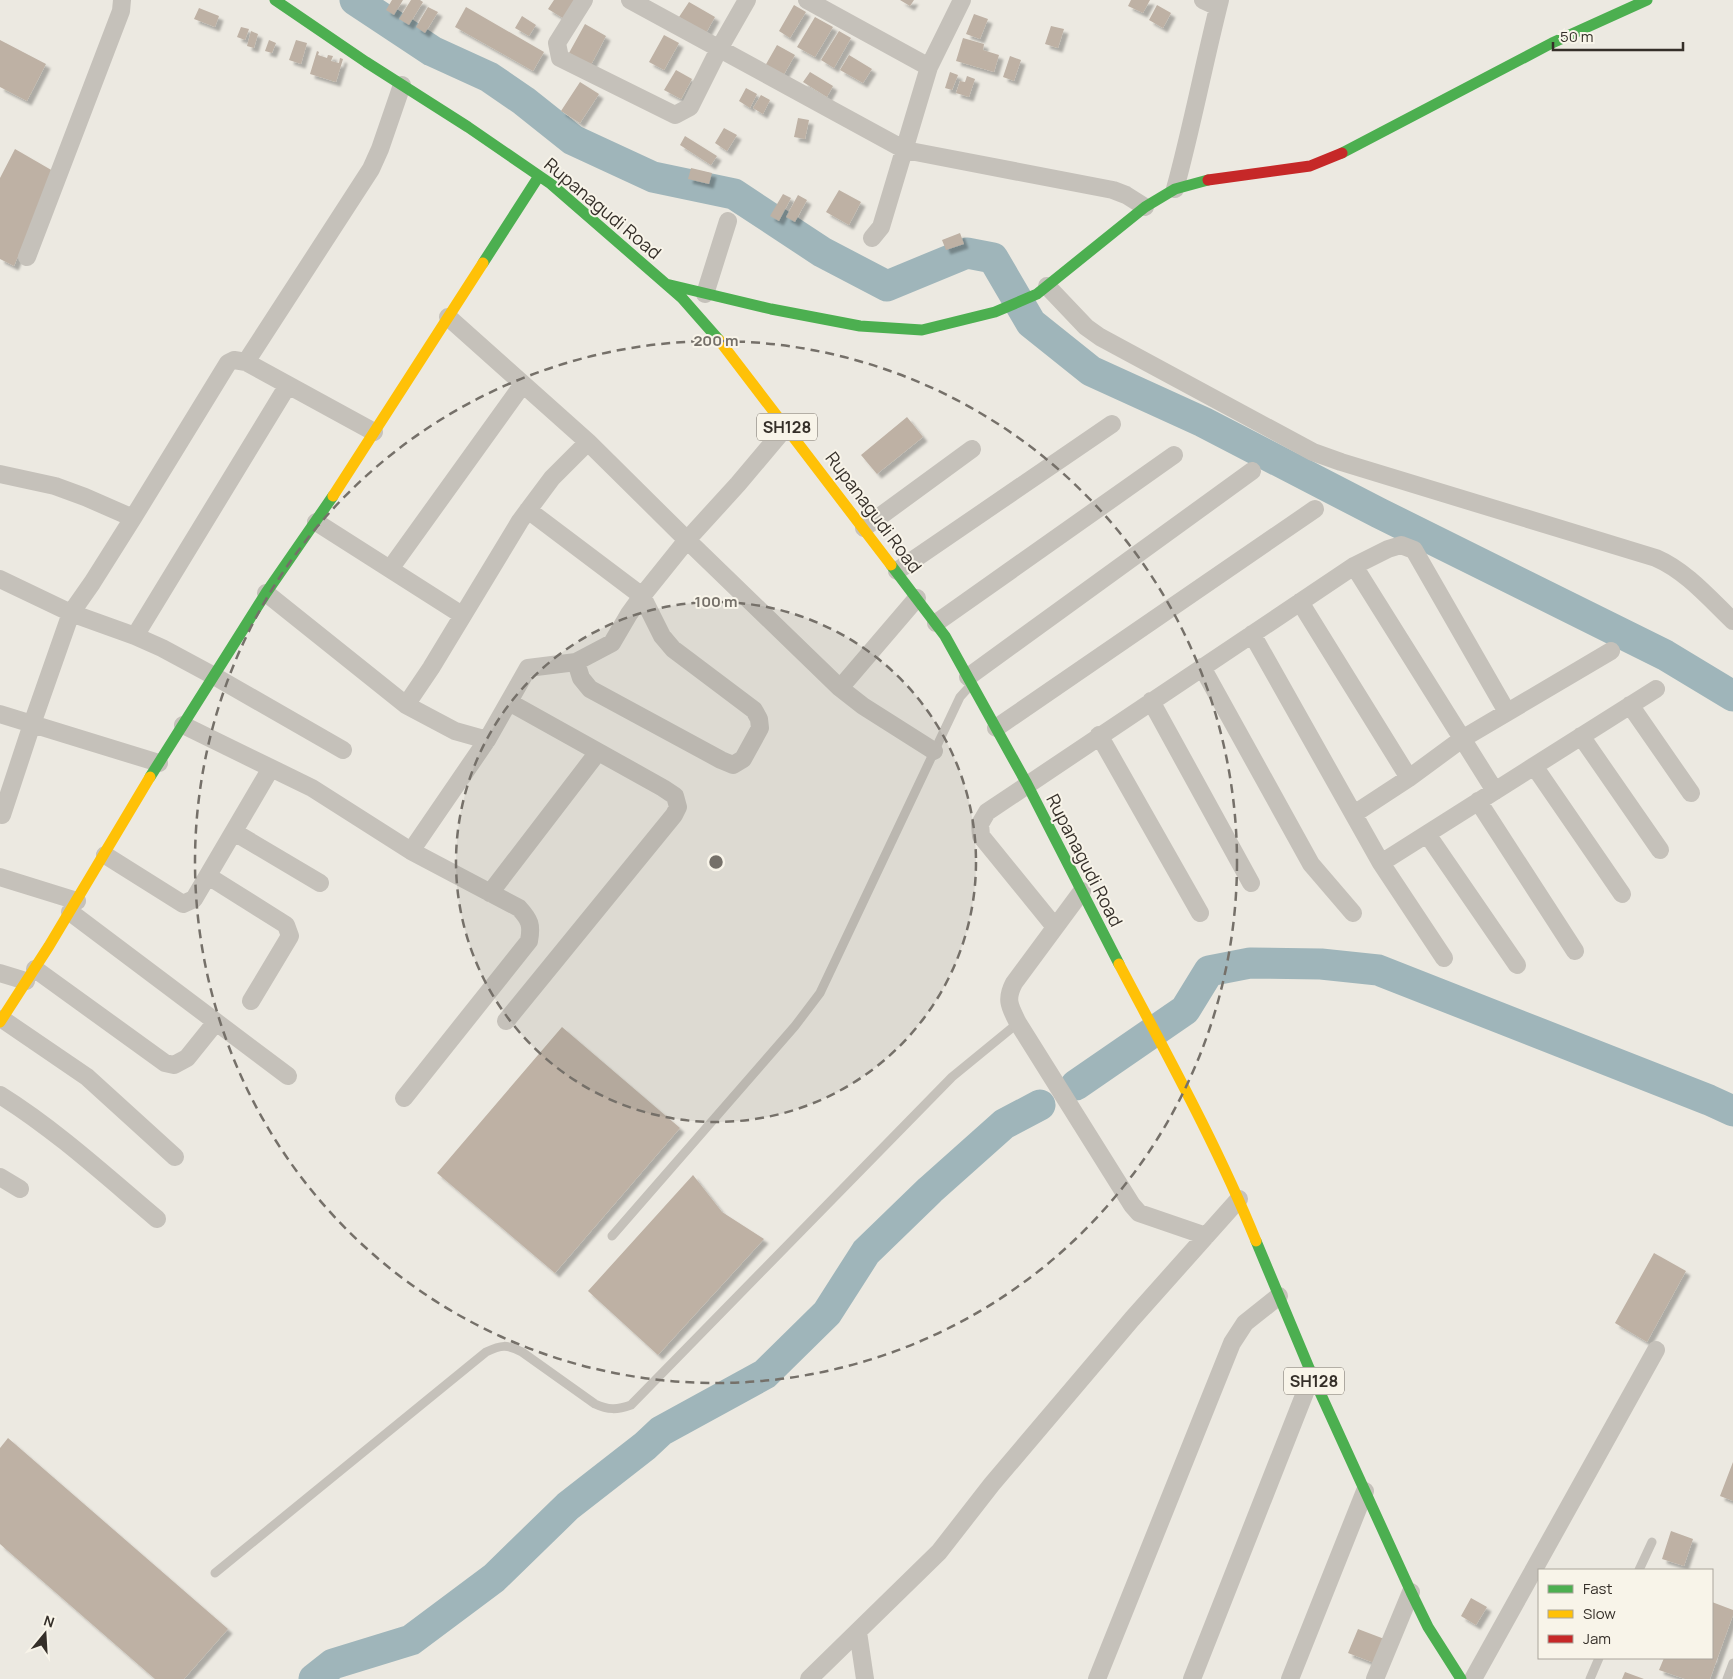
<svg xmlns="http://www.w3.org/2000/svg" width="1733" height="1679" font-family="Manrope,sans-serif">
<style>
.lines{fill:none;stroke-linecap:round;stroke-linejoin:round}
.river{stroke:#9fb5ba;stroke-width:31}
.building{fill:#beb1a4;filter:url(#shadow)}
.lane{stroke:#c5c1ba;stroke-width:9}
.street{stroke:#c5c1ba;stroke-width:18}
.fast{stroke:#4caf50;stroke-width:11}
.slow{stroke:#ffc107;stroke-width:11}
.jam{stroke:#c62828;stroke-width:11}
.ring{fill:none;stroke:#757069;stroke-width:2.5;stroke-dasharray:9 6}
.labels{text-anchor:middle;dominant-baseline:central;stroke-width:4;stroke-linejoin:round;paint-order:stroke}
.shield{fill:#f8f4e9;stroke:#706a63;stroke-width:1}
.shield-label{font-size:16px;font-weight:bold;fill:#352f29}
.street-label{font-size:18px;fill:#352f29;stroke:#f8f4e9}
.centre{fill:#757069;stroke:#f8f4e9;stroke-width:2.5}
.ring-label{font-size:15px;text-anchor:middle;font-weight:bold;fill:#757069;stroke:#f8f4e9;stroke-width:4;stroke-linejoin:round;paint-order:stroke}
</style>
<defs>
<filter id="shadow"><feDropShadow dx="4.5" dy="4.5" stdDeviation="1" flood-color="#0004"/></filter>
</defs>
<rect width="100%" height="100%" fill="#ece9e1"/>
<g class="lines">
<path class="river" d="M355 0 432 51 489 77 524 101 573 140 653 177 734 194 822 252 887 286 967 253 993 258 1031 323 1091 371 1203 422 1379 513 1665 655 1733 696
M1076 1085 1185 1010 1209 971 1250 963 1321 964 1378 970 1709 1100 1733 1111
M314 1679 333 1664 411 1640 494 1578 568 1506 645 1446 661 1431 765 1374 827 1313 866 1252 930 1190 1004 1124 1040 1105"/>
</g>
<path class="building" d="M392 0H403L394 15 386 10Z
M411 0H420L423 2 409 25 399 19Z
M554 0H579L566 20 548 9Z
M900 0H914L910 6Z
M1131 0H1150L1143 13 1128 6Z
M689 2 715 17 706 33 679 17Z
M794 5 806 12 790 38 779 31Z
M1157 5 1171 13 1163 28 1149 20Z
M428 7 438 12 425 33 416 27Z
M466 7 544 52 533 71 455 27Z
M199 8 219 16 215 27 194 19Z
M974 14 988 19 980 39 966 34Z
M522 16 536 25 529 36 515 28Z
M815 17 833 27 815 57 797 47Z
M585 24 606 36 591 65 569 53Z
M1051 26 1064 29 1058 48 1045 44Z
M241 27 249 29 245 40 237 37Z
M251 31 258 34 254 48 247 46Z
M839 31 851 38 834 68 821 60Z
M664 35 679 43 664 70 649 62Z
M963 38 984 44 983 50 999 55 994 72 956 61Z
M0 40 46 64 27 101 0 87Z
M269 40 276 43 272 53 265 51Z
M296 40 307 43 301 64 289 60Z
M777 45 795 55 783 76 765 66Z
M317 51 319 52 318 55 327 58 328 55 333 56 331 61 339 63 340 58 343 59 336 82 310 74Z
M849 55 872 69 863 83 840 70Z
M1010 56 1021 60 1014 81 1003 77Z
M676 70 692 79 681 99 664 90Z
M810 72 833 86 827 97 803 82Z
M950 72 958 75 952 90 945 88Z
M967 76 975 79 969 97 956 93 960 81 965 82Z
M580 82 599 94 580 123 561 111Z
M746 88 757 94 750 108 739 101Z
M761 95 770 100 763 114 753 108Z
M798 118 809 120 805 139 794 137Z
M724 128 737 135 727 151 715 143Z
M685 136 717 156 711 165 680 145Z
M15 149 53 171 14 266 0 259V178Z
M691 168 712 173 709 184 688 179Z
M839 190 861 202 849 225 826 212Z
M783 194 791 198 779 221 770 216Z
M798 195 807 200 795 222 786 217Z
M960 233 964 244 946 250 942 240Z
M907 417 923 437 877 474 861 455Z
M562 1027 680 1128 555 1273 437 1173Z
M693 1175 722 1212 764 1239 658 1355 588 1291Z
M1654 1253 1686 1271 1647 1342 1615 1323Z
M8 1438 228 1629 184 1679H155L0 1544V1448Z
M1733 1462V1501L1720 1496Z
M1671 1531 1693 1539 1684 1566 1662 1559Z
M1471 1598 1487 1607 1476 1625 1461 1616Z
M1712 1602 1733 1610V1615L1710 1679H1685L1659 1670 1664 1658H1712Z
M1358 1629 1387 1640 1377 1664 1348 1653Z
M1625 1672 1644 1679H1622Z"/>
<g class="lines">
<path class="lane" d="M612 1236 795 1026 820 993 960 697 970 686
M1639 1570 1652 1542
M215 1573 486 1352C501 1345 507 1344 522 1352L595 1404C608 1410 617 1410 631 1405L952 1077 1018 1023
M1590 1679 1599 1658
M1727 1679 1733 1663"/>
<path class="street" d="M584 0 557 43 560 58 675 115 690 107 719 49 747 0
M630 0 905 150 1113 190 1126 195 1145 207
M807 0 929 67
M1203 0 1218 7
M1175 189C1192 127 1204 63 1220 0
M872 238 881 227 929 67 962 0
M27 257 121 11 122 0
M1047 286 1086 327 1100 337 1313 452 1341 462 1656 558C1686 571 1709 598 1733 621
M705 294 728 221
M448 317 588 442 687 540 738 484 786 427
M246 362 371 169 380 149 402 85
M0 474 55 486 85 497 133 518
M528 510 642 596 662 636 673 649 754 710 759 719 760 728 743 759 733 765 721 760 590 689 581 678 576 662
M316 522 462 615
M864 528 972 449
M1354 566 1495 791
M390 569 523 384
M897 571 1112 424
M0 579 71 613 135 636 162 648 214 676 343 750
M266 593 406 705 455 731 487 740
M917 598 840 688 863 706 934 751
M1300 602 1409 778
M936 623 1174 455
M1252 634 1381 863 1444 958
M135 636 288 385
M1202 667 1311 864 1353 913
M968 677 1252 471
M1151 701 1251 883
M406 705 431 668 520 521 552 478 588 442
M1630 705 1691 793
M0 714 159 763
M183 725 312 788 411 851 519 908C530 920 532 925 529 941L404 1098
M996 728 1315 509
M1099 735 1200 913
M1581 736 1660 850
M1534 766 1622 894
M1478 801 1575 951
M1354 814 1409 778 1462 739 1611 651
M2 815 32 724 71 613 92 583 133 518 228 363 234 360 246 362 374 432
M234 832 320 883
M1427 834 1517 965
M411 851 487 740 528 668 576 662 612 643 629 614 642 596 687 540 840 688
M105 855 183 904 194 899 271 768
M1381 863 1656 689
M208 876 286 925 290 936 251 1001
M0 877 77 901
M1082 891 1014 983C1005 1000 1010 1007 1018 1023L1132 1205 1139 1213 1206 1236
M490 893 598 752
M70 912 288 1076
M1055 927 981 836 980 824 987 812 1354 566 1388 549 1401 545 1414 550 1507 712
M35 969 165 1063 174 1065 187 1058 216 1022
M0 973 26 981
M2 1019 87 1077 175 1157
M506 1021 674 815 678 807 675 796 663 788 509 702
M0 1095C56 1130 106 1176 157 1219
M0 1177 20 1189
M858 1632 865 1679
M809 1679 939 1552 992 1484 1132 1319 1239 1199
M1097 1679 1232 1343 1245 1323 1279 1296
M1192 1679 1312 1375
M1290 1679 1365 1491
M1375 1679 1411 1592
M1473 1679 1656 1350"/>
<path class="fast" d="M275 0 366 62 468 127 551 184 682 298 719 340
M1342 153 1552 43 1647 0
M483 263 539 176
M666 284 771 309 860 326 922 330 995 312 1037 294 1145 207 1175 189 1208 180
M891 565 945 636 1027 784 1119 964
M150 777 266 593 333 496
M1256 1241 1312 1375 1411 1592 1428 1627 1461 1679"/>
<path class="slow" d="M719 340 891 565
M333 496 483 263
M1119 964C1167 1055 1217 1145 1256 1241
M0 1022 49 946 150 777"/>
<path class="jam" d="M1208 180 1310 166 1342 153"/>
</g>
<circle cx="716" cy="862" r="260" fill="#757069" fill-opacity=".12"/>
<g class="ring">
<circle cx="716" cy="862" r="260"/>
<circle cx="716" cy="862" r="521"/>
</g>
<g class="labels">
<g class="shield">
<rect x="757" y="413.5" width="60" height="27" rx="4"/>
<rect x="1284" y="1367.5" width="60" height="27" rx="4"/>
</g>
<g class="shield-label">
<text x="787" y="427">SH128</text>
<text x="1314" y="1381">SH128</text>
</g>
<g class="street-label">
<text transform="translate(603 208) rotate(40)">Rupanagudi Road</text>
<text transform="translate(874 512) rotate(53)">Rupanagudi Road</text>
<text transform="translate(1085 860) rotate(63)">Rupanagudi Road</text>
</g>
</g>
<circle cx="716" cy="862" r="8" class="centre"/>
<g class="ring-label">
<text x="716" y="346">200 m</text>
<text x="716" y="607">100 m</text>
</g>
<rect x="1538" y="1569" width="175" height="90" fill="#f8f4e9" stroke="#aaa59c"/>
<rect x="1548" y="1585" width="25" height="8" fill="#4caf50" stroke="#aaa59c"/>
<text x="1583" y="1594" font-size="15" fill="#352f29">Fast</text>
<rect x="1548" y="1610" width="25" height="8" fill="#ffc107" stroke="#aaa59c"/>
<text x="1583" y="1619" font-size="15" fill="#352f29">Slow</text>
<rect x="1548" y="1635" width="25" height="8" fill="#c62828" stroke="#aaa59c"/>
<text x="1583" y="1644" font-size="15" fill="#352f29">Jam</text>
<g transform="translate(45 1634) rotate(18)" stroke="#f8f4e9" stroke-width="4" paint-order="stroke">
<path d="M0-4L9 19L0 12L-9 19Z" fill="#352f29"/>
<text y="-8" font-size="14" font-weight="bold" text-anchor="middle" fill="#352f29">N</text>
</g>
<path d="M1553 42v8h130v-8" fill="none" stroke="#352f29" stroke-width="2.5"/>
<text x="1560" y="42" font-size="15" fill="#352f29" stroke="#f8f4e9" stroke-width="4" paint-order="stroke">50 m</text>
</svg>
